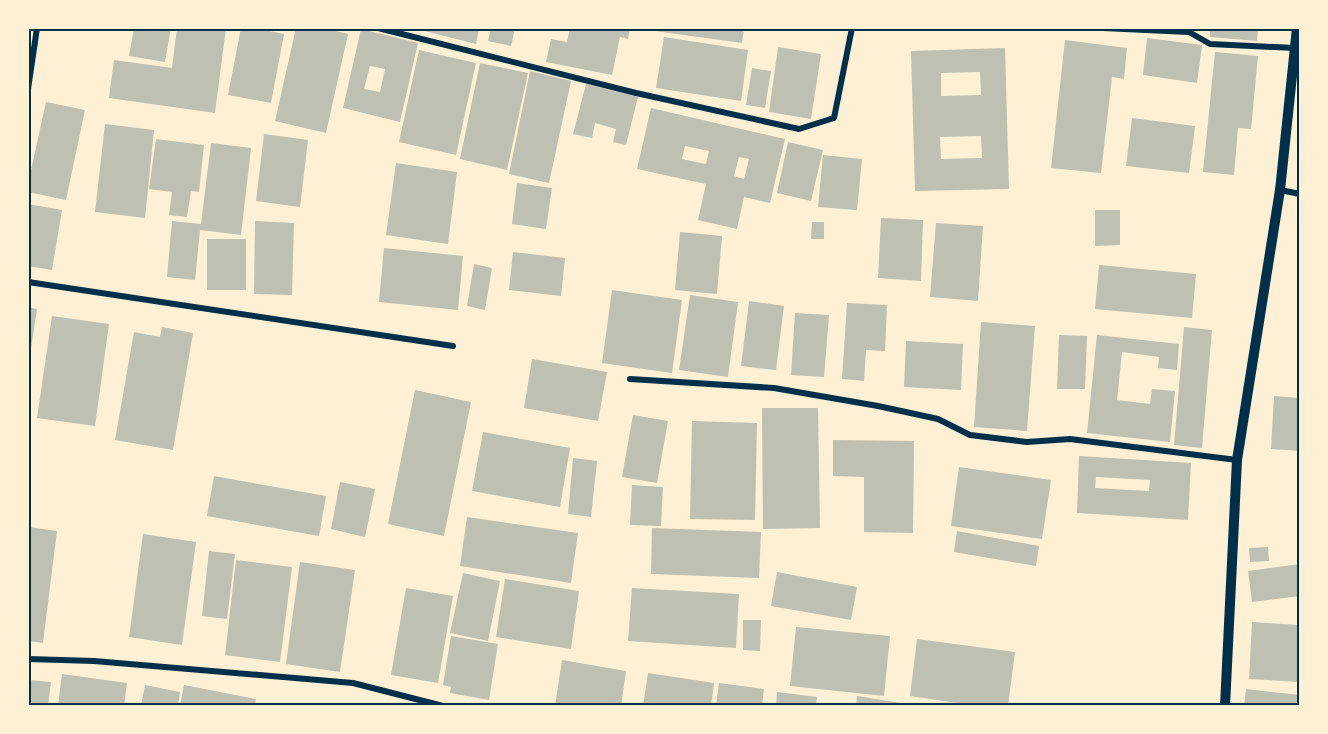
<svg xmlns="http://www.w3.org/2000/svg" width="1328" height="734" font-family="Arial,sans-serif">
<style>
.building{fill:#bec0b2;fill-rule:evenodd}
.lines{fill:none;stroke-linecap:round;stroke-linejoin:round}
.minor{stroke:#003049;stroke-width:6}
.tertiary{stroke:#003049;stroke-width:10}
.neatline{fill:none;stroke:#003049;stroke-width:2}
</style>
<rect width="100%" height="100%" fill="#fdf0d5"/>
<path class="building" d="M134 28H171L165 62 129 56Z
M177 28H226L215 113 109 98 114 60 172 68Z
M241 28H254L284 34 271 103 228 95Z
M296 28H324L348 34 326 133 275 121Z
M413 28H479L476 44Z
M491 28H515L511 46 488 41Z
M570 28H630L628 39 620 37 612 75 546 62 551 39 567 42Z
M633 28H744L742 43Z
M1210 28H1258L1257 41 1210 37Z
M361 29 418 43 400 122 343 108ZM370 66 385 69 380 92 364 89Z
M664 37 748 50 741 101 656 88Z
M1147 38 1202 45 1197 83 1143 75Z
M1065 40 1127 48 1124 79 1112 77 1101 173 1051 168Z
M778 47 821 54 811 119 769 112Z
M1005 48 1009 189 915 191 911 51ZM980 72 981 95 941 96V73ZM981 136 982 158 941 159 940 137Z
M419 50 476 63 456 155 399 142Z
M1215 52 1258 56 1251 129 1238 128 1234 175 1203 172Z
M480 63 528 73 507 170 460 159Z
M752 68 771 71 765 108 746 105Z
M530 71 571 81 549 183 509 174Z
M586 84 638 97 626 145 613 142 616 129 595 123 592 138 573 134Z
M46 102 85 110 66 200 28 192V184Z
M651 108 785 139 770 203 744 197 737 229 698 220 706 184 637 169ZM685 146 709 151 706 164 682 159ZM739 157 749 159 744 179 734 176Z
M1132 118 1195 126 1189 173 1126 166Z
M105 124 154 130 145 218 95 212Z
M264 134 308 140 300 207 256 201Z
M156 139 204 145 199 192 191 191 187 217 169 215 172 192 149 189Z
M788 142 823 150 811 201 777 193Z
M211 143 251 148 241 235 200 230 195 280 167 277 172 221 201 224Z
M823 155 862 159 857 210 818 207Z
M396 163 457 172 448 244 386 235Z
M517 183 552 188 546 229 512 224Z
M28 204 62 210 52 270 28 266Z
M1095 210H1120V245L1095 246Z
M881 218 923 220 921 281 878 278Z
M255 221 294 223 292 295 254 294Z
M812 222H824V239H811Z
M936 223 983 226 978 301 930 297Z
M680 232 722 236 717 294 675 290Z
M207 239H246V290H207Z
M384 248 463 256 458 310 379 302Z
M513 252 565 258 561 296 509 290Z
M474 264 492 268 485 310 467 306Z
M1099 265 1196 274 1192 318 1095 309Z
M612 290 682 300 672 373 602 363Z
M690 295 738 302 728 377 679 370Z
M749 301 784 306 776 370 741 366Z
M847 303 887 305 885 351 866 350 864 381 842 379Z
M28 307 37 309 30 355H28Z
M795 313 829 315 824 377 791 375Z
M52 316 109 324 95 426 37 418Z
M981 322 1035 326 1027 431 974 427Z
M162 327 193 333 173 450 115 440 134 332 160 337Z
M1184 327 1212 330 1202 448 1174 445Z
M1059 335 1087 336 1085 389H1057Z
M1097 335 1179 344 1177 370 1158 368 1159 357 1122 352 1117 400 1150 404 1152 389 1175 391 1170 442 1087 433Z
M906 341 963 344 961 390 904 387Z
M532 359 607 372 598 421 524 408Z
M415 390 471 402 444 536 388 524Z
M1274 396 1300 398V451L1271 449Z
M762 408H818L820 528 763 529Z
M633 415 668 421 657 483 622 477Z
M692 421 757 423 755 520 690 519Z
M483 432 570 448 560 507 472 491Z
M833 440 914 441 913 533 864 532V477L833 476Z
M1079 456 1191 463 1188 520 1077 513ZM1096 477 1150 480 1149 491 1095 488Z
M573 458 597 461 591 517 568 514Z
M959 467 1051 480 1042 539 951 526Z
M214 476 326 496 319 536 207 516Z
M340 482 375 489 365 537 331 529Z
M632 485 663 487 661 526 630 525Z
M467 517 578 533 571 583 460 566Z
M28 527 57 531 43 643 28 641Z
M652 528 761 532 759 578 651 574Z
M957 531 1039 546 1036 566 954 552Z
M143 534 196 542 182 645 129 637Z
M1268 547 1269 561 1250 562 1249 548Z
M209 551 235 554 227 619 202 616Z
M236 560 292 567 280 662 225 655Z
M300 562 355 570 340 672 286 664Z
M1300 564V596L1252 602 1248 571Z
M777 572 857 587 851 620 771 606Z
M463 573 500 581 488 641 450 633Z
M505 579 579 591 571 649 496 637Z
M406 588 453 596 438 683 391 675Z
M632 588 739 594 736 648 628 641Z
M743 620H761L760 651 743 650Z
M1252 622 1300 625V682L1249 679Z
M796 627 890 636 884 696 790 686Z
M451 636 498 644 489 700 450 693 451 687 443 685Z
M917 639 1015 652 1008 706H978L910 696Z
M562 660 626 671 621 706H555Z
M648 673 714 683 711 706H643Z
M62 674 127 683 124 706H58Z
M28 680 51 682 48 706H28Z
M719 683 764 689 762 706H716Z
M145 685 180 692 178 706H141Z
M184 685 256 699 255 706H180Z
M1246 689 1300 695V706H1244Z
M777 692 817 697 816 706H776Z
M857 696 901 703 900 706H856Z"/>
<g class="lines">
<path class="minor" d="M378 28 636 93 799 129 834 118 852 28
M1103 28 1189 32 1210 44 1295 48
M28 89 37 28
M1280 190 1300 194
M28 282 453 346
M630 379 774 388 878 406 938 419 970 435 1027 442 1070 439 1237 460
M28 659 94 661 353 683 443 706"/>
<path class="tertiary" d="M1225 706 1237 460 1280 190 1297 28"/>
</g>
<rect width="1328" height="734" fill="none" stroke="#fdf0d5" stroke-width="60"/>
<rect x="30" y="30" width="1268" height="674" class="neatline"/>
</svg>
